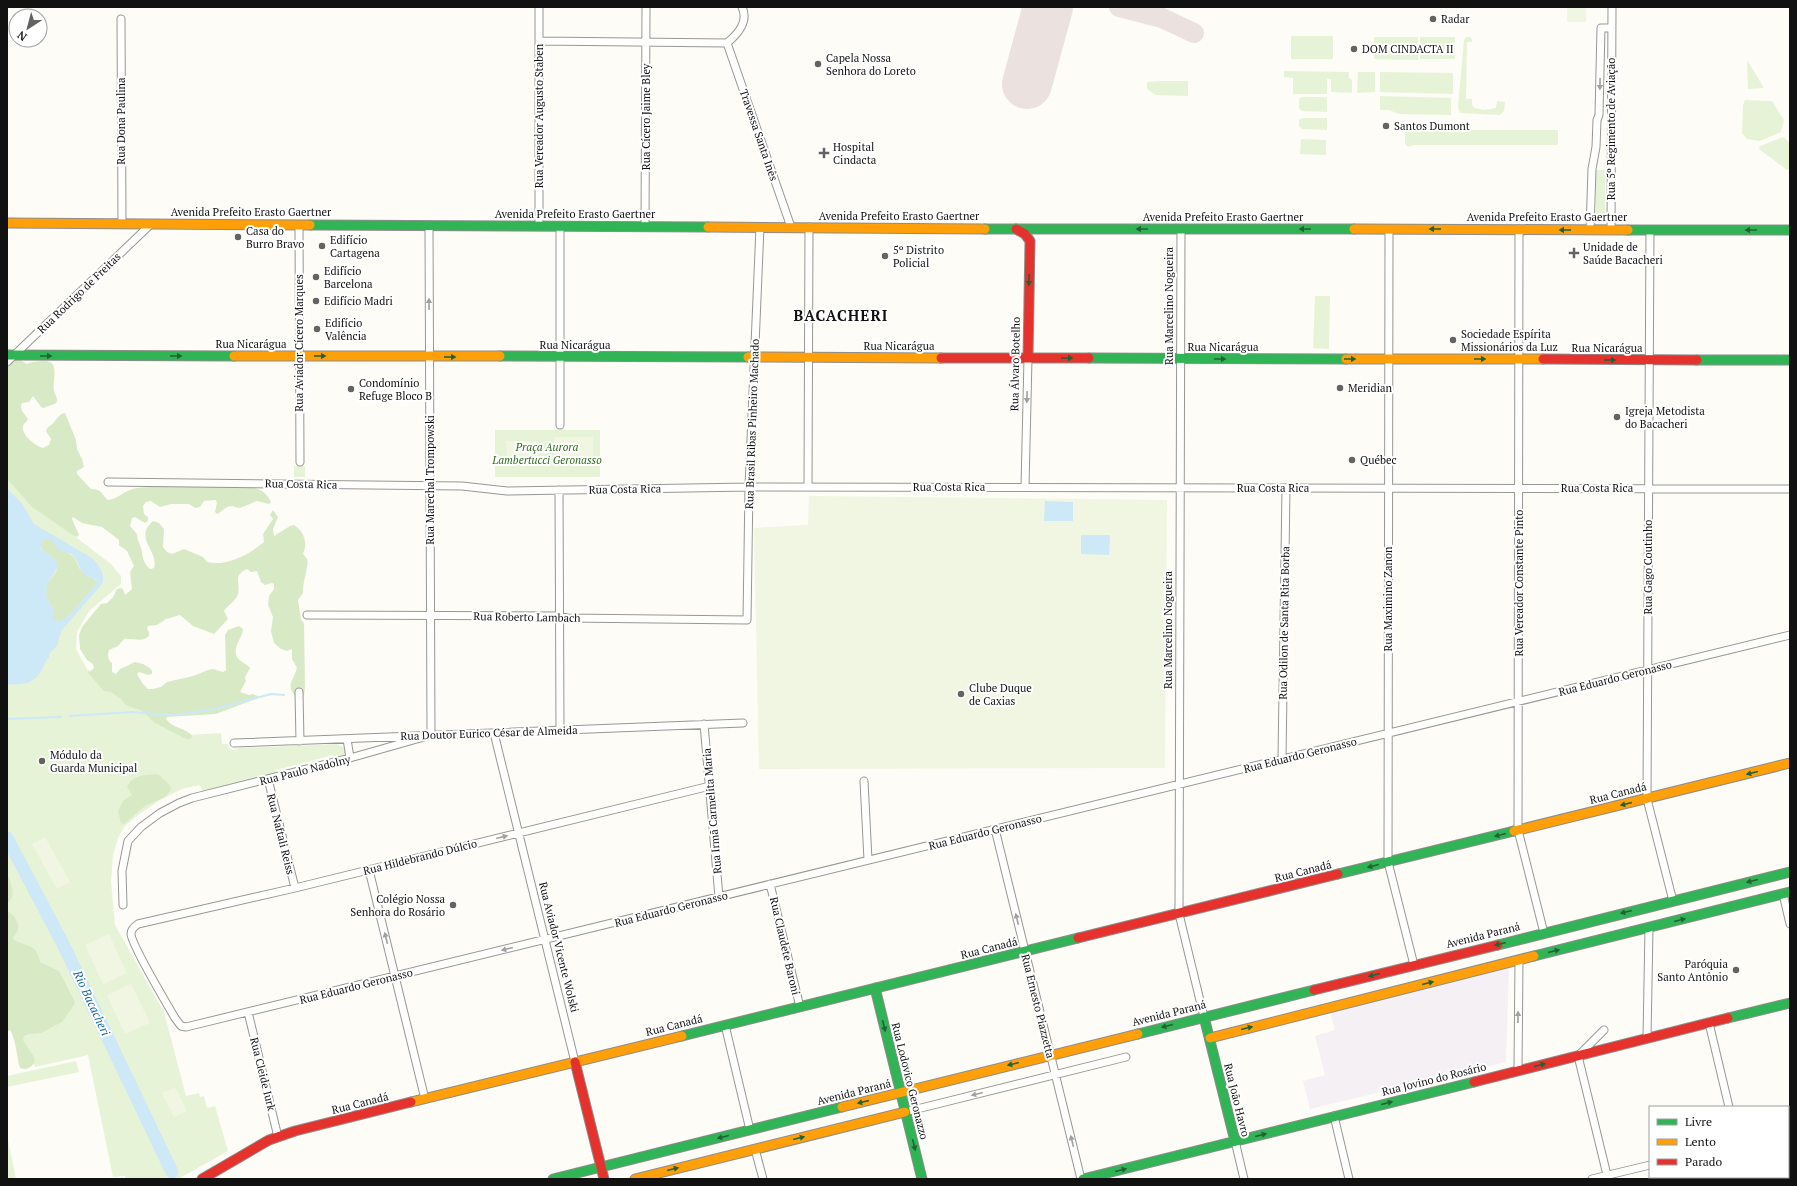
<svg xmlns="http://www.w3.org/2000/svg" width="1797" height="1186" font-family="'PT Serif',serif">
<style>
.industrial{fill:#f5f0f3}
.green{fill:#e7f3d7}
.forest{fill:#d8eac5}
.pitch{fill:#f0f6e1}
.water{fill:#cde8f7;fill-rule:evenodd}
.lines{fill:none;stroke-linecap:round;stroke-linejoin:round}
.stream{stroke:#cde8f7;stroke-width:2}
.river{stroke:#cde8f7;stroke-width:13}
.taxiway{stroke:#ebe1df;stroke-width:20}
.runway{stroke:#ebe1df;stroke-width:50}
.street-casing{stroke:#979795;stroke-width:9}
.fast-casing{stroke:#8e8d8b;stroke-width:11}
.slow-casing{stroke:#8e8d8b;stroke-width:11}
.jam-casing{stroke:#8e8d8b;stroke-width:11}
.street{stroke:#fffffe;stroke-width:7}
.fast{stroke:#30b455;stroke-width:9}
.slow{stroke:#ff9f0a;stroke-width:9}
.jam{stroke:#e5322d;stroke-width:9}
.oneway{fill:#a0a09f}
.oneway2{fill:#206233}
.poi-dot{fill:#646362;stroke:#fff;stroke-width:1.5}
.labels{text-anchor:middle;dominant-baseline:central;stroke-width:4;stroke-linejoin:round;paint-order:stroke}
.poi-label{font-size:11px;fill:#111;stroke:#fff;text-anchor:start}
.street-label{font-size:11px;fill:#111;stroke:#fff}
.park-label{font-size:11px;font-style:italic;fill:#2f6b1f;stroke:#fff}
.water-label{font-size:12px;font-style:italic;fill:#1768a6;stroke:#fff}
.district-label{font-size:15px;font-weight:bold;letter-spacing:1px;fill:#111;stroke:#fff}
</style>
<rect width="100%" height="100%" fill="#fdfcf7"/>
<path class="industrial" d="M1509 968 1506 1062 1310 1109 1303 1081 1325 1075 1315 1036 1335 1030 1330 1011Z"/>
<path class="green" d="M1291 36H1333V59H1291Z
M1374 37H1418V60L1374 59Z
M1420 37H1455V59H1420Z
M1466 37H1470L1472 39V42H1467L1466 99H1472V105L1475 108 1484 110 1496 108 1497 101 1505 102 1504 111 1500 115 1460 113 1458 107 1464 40Z
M1747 60 1764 88 1748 89Z
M1284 71 1349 72V78L1352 80V93L1331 92V79H1327V94H1293V78L1284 77Z
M1358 72H1375V92L1357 93Z
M1380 72 1453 73V94L1380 92Z
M1161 81H1188V96L1156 95 1147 89V82Z
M1380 96 1451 98V115L1399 114 1389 110H1380Z
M1302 97H1327V112L1302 111 1299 108V99Z
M1745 100 1772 101 1784 120 1781 132 1760 141 1747 139 1742 133 1743 105Z
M1302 118H1327V130L1302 129 1299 126V120Z
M1408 128 1414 130H1558V145H1414L1408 147 1405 144V130Z
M1783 137 1790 143V169L1787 170 1759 149 1760 146Z
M1301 139 1326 140V155L1300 154Z
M1596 170H1605V215H1596Z
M1315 296H1330L1329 349 1313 348Z
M495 430H600V477H495Z
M294 466H305V477H294Z
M7 474 40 510 111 564 121 576V584L89 611 77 632 76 649 87 669 166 723 189 735 221 733 222 744H228L229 748 233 750 240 748 337 744 346 749V752L342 758 335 760 333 755 276 770 277 775 203 793 201 787 199 785 182 789 160 800 138 815 125 826 118 838 113 855 111 881 115 925 164 1012 186 1096 199 1093 200 1097 204 1096 207 1108 215 1106 228 1151 178 1179H125V1176L113 1177 88 1055 35 1067 7 1013Z
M76 1061 79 1072 7 1087V1076Z
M7 1135 16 1179H7Z"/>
<path class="forest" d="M19 359 27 364C33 361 40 361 46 361 60 362 52 382 54 391 55 395 59 399 56 403 54 405 47 406 44 408L41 407 33 396 29 402 22 403 21 406 22 411 28 419C27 422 24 423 23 426 21 435 36 446 43 448L49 445 51 439 46 431 48 427C55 424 58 413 65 413L76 440 77 449 82 459 84 467 77 471V474L91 489C102 489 101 494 108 500 118 499 124 491 133 489 145 485 248 484 258 489 264 491 268 496 271 502L269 504 257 501 240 508C237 508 234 506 231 506 226 506 222 512 217 514L215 512 217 503 216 500 204 501 200 507 195 508 189 504H171L160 507 151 501 146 502 143 506 144 514 148 517V521L145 523 135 517 132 518 130 526 137 534C137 541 141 545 142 552 143 560 144 563 150 569L154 568C159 550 133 539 153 521L159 523 164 529 163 547 167 552 172 554 184 549 203 557 207 562C226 567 250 554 264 542L263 534 273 519 270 515 273 510 278 517 273 529 274 536 290 526 294 525C304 531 308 543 303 554 304 555 306 557 307 559 310 563 302 583 303 593L298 600 301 620 304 623 305 688 304 695 301 699 297 698C285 685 293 682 297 668L292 659V649L287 651 281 649 274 643 271 631 273 617 268 605 269 596 274 589V584L272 583 265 585 261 582 257 571 251 572 247 569C232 576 241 582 238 594 236 601 228 605 224 611L228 619 214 634 193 626 180 615 166 619 157 625 148 626 147 629 149 632V636C142 643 133 638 124 639L118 646 109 650C107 655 108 660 112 663V672L116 674 120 669 135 662 143 664 150 668 152 671V674L148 675 139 672 137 674 143 684 148 689H153L161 687 167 682 193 676 208 670 213 669 223 672 226 670 225 635 228 630 239 626 243 629C243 638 232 646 237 657 240 662 247 664 250 668L245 677 246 681 240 692 249 695 253 694 258 696V698L216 714 167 717 166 719C173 729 187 728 192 736L191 739H186L155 723 142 711 126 705 121 699 111 692 104 691 88 673 94 668 93 664 87 660 80 649 79 635 82 627 95 611 101 604 107 603 113 597 117 589 121 588 123 589 125 595 132 589 130 572 134 566 127 551 119 545V540L102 527 82 523 73 517 72 519 79 535 77 537 74 536 32 507 8 480 7 476V365L10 360Z
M46 539 54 541 58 547 74 557 80 570 98 582 72 613 60 622 53 619V609L46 596 47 584 57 571 55 559C48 554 40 552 41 542Z
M158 774 170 785 171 790 165 797 145 806 124 824 121 823 118 811 123 801 132 795 127 787C132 774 147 775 158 774Z
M7 874C11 882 16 895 9 902H7Z
M7 911C14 914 21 924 17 932 16 934 14 936 13 937L14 940C28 947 37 944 40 962L59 971 75 1002 74 1005 62 1022 41 1033 29 1034 24 1036 23 1040 34 1057 35 1062C31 1067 27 1071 20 1068 16 1056 17 1042 10 1030L7 1032Z"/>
<path class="pitch" d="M1567 7H1586V22H1567Z
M554 437H593V465H554Z
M506 441H539V458H507Z
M809 496 1167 500 1165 768 759 769 754 528 808 525Z
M45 837 70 882 57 889 32 844Z
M109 934 127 973 103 984 85 945Z
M131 984 150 1023 125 1034 107 995Z
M175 1087 187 1111 174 1117 162 1093Z"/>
<path class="water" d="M7 489 21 502 34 524 92 558C99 565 106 575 102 584L61 631 57 646 49 654V658C44 662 44 666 41 671 33 685 21 685 7 684ZM46 539C57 541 53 545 60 550 64 553 70 552 74 556 79 562 79 570 85 575 89 579 95 577 98 582L72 613 60 622 53 619V609L46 596 47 584 58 567 55 559 41 549V542Z
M1045 501 1073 502V521H1044Z
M1081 535H1110L1109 555 1081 554Z"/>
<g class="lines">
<path class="stream" d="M70 716 132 712 167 715H177L215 709 271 694 284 695
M7 719 61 717"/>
<path class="river" d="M7 838 63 944 172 1172"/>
<path class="taxiway" d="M1119 7 1162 18 1194 33"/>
<path class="runway" d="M1027 84 1048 7"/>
<g class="street-casing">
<path id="street" d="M121 19 122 224
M539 41 727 43
M727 43 791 227
M727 43C738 34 749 22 742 7
M299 225 300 462
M539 226V7
M560 226V425
M645 227 646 7
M1181 229 1179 914 1204 1017
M1389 229 1388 862 1414 965
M1519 229 1518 830 1544 933
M1590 230 1592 169 1596 147 1597 120 1599 115 1601 28H1612
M1611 230 1612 7
M1650 230 1647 799 1673 901
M7 362 151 224
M108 482 462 486 507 491 749 487 1790 489
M808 487 809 227
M1025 487 1028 358
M559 490 560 730
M307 615 560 616 568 618 747 620 749 487 760 227
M299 692 300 741
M704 724 719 897
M494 733 575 1062
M347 739 350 758
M234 743 743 723
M1282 759 1286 488
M268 779 295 888
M864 781 868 860
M710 786 295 888 138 924C135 926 131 929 131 934 132 946 167 1004 175 1018L181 1026 186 1027 1790 635
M995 829 1081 1179
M369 870 425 1099
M770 884 800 1007
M1783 894 1790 924
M123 905 122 871 128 841 141 827 160 813 179 803 192 798 350 758 431 735 429 225
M248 1012 278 1137
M1709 1023 1729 1107
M725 1025 750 1130
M1604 1030 1578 1056 1608 1179
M1647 1038 1649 928
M1518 1070 1519 960
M905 1112 1126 1057
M1334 1116 1349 1179
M1788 1130H1790
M1235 1141 1244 1179
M755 1149 763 1179
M1747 1177V1179
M1592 1179 1650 1165"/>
</g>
<g class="fast-casing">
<path id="fast" d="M310 225 708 227
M985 229H1354
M1628 230H1790
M7 355 234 356
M500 356 748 357
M1089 358 1346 359
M1697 360H1790
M1338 874 1514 831
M1498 945 1790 872
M1534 956 1790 892
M875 988 922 1179
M1204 1017 1235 1141
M1728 1018 1790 1003
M1138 1034 1314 990
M682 1036 1078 938
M553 1179 842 1107
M1083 1179 1474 1082"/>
</g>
<g class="slow-casing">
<path id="slow" d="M7 223 310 225
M708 227 985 229
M1354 229 1628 230
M234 356H500
M748 357 941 358
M1346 359H1543
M1514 831 1790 763
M1210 1038 1534 956
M411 1102 682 1036
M842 1107 1138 1034
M635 1179 905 1112"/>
</g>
<g class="jam-casing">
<path id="jam" d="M1016 229 1025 234 1030 241 1028 358
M941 358H1089
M1543 359 1697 360
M1078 938 1338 874
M1314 990 1498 945
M575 1062 604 1179
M1474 1082 1728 1018
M202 1179 269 1140 295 1131 411 1102"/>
</g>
<use href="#street" class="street"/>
<use href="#fast" class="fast"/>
<use href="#slow" class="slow"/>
<use href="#jam" class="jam"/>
</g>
<defs><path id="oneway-solid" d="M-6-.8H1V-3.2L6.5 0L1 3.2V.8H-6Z"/></defs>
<g class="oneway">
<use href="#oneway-solid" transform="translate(1600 84) rotate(91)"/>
<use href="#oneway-solid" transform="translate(429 304) rotate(-90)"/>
<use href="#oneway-solid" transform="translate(1027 397) rotate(91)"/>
<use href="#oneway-solid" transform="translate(502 837) rotate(-14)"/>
<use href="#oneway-solid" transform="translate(1017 919) rotate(-104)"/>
<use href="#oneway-solid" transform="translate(386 938) rotate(-104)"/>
<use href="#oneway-solid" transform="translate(507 949) rotate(166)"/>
<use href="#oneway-solid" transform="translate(1518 1017) rotate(-89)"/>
<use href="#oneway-solid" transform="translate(977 1094) rotate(166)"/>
<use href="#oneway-solid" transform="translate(1072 1141) rotate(-104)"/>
</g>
<g class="oneway2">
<use href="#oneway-solid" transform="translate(1142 229) rotate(-180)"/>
<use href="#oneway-solid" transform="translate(1305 229) rotate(-180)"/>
<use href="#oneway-solid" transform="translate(1435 229) rotate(-180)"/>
<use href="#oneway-solid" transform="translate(1565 230) rotate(-180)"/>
<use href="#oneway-solid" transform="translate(1751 230) rotate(-180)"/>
<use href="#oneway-solid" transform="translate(1029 280) rotate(91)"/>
<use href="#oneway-solid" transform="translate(46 356)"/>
<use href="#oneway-solid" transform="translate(176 356)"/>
<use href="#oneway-solid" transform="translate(320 356)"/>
<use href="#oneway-solid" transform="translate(450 357)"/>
<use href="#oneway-solid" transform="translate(1067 358)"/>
<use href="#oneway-solid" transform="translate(1220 359)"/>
<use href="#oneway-solid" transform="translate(1350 359)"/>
<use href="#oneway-solid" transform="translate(1480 359)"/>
<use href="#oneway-solid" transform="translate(1610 360)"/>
<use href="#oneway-solid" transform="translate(1752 773) rotate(166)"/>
<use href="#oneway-solid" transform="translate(1626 804) rotate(166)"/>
<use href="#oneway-solid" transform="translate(1500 835) rotate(166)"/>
<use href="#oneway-solid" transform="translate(1373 866) rotate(166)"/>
<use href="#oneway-solid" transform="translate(1752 881) rotate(166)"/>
<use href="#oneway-solid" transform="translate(1626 912) rotate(166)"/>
<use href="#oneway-solid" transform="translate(1680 920) rotate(-14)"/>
<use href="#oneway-solid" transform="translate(1500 944) rotate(166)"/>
<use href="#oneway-solid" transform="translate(1554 951) rotate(-14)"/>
<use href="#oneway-solid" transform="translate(1374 975) rotate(166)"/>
<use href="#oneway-solid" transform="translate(1428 983) rotate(-14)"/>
<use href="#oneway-solid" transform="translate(884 1026) rotate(76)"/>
<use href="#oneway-solid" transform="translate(1167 1026) rotate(166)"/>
<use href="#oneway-solid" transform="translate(1247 1028) rotate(-14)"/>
<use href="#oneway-solid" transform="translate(1013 1064) rotate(166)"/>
<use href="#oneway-solid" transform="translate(1540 1065) rotate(-14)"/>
<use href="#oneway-solid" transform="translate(863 1102) rotate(166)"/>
<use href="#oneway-solid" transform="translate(1387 1103) rotate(-14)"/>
<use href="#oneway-solid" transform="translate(1261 1135) rotate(-14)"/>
<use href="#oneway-solid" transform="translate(723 1137) rotate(166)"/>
<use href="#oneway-solid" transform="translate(799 1138) rotate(-14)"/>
<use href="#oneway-solid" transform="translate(914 1145) rotate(76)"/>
<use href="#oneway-solid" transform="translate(673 1169) rotate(-14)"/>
<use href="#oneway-solid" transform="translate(1121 1170) rotate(-14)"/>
</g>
<g class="poi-dot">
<circle cx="1433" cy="19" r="4"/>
<circle cx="1354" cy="49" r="4"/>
<circle cx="818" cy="64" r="4"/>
<circle cx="1386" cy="126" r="4"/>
<path d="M822 147h4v4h4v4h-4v4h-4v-4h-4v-4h4z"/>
<circle cx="238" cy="237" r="4"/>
<circle cx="322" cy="246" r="4"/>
<path d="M1572 247h4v4h4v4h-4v4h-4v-4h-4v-4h4z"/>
<circle cx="885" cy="256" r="4"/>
<circle cx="316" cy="277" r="4"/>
<circle cx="316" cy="301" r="4"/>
<circle cx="317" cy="329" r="4"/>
<circle cx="1453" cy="340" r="4"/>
<circle cx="1340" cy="388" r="4"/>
<circle cx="351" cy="389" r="4"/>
<circle cx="1617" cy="417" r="4"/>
<circle cx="1352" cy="460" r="4"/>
<circle cx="961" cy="694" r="4"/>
<circle cx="42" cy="761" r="4"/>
<circle cx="453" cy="905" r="4"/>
<circle cx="1736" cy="970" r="4"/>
</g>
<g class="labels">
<g class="poi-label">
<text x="1441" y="19">Radar</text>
<text x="1362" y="49">DOM CINDACTA II</text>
<text x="826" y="58">Capela Nossa<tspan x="826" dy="13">Senhora do Loreto</tspan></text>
<text x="1394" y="126">Santos Dumont</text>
<text x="833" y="147">Hospital<tspan x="833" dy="13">Cindacta</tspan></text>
<text x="246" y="231">Casa do<tspan x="246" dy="13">Burro Bravo</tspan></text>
<text x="330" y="240">Edifício<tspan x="330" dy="13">Cartagena</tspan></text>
<text x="1583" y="247">Unidade de<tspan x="1583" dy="13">Saúde Bacacheri</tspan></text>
<text x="893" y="250">5º Distrito<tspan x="893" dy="13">Policial</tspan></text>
<text x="324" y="271">Edifício<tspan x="324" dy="13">Barcelona</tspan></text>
<text x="324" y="301">Edifício Madri</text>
<text x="325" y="323">Edifício<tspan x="325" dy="13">Valência</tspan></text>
<text x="1461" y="334">Sociedade Espírita<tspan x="1461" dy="13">Missionários da Luz</tspan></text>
<text x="359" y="383">Condomínio<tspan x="359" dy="13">Refuge Bloco B</tspan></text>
<text x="1348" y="388">Meridian</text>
<text x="1625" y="411">Igreja Metodista<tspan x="1625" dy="13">do Bacacheri</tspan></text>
<text x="1360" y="460">Québec</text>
<text x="969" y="688">Clube Duque<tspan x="969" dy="13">de Caxias</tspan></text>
<text x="50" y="755">Módulo da<tspan x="50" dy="13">Guarda Municipal</tspan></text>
<text x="445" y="899" text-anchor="end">Colégio Nossa<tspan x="445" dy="13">Senhora do Rosário</tspan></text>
<text x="1728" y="964" text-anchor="end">Paróquia<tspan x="1728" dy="13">Santo Antônio</tspan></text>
</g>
<g class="street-label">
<text transform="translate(539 116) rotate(-90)">Rua Vereador Augusto Staben</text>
<text transform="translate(646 117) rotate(-90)">Rua Cícero Jaime Bley</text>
<text transform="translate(121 121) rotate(-90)">Rua Dona Paulina</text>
<text transform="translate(1611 129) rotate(-90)">Rua 5º Regimento de Aviação</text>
<text transform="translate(759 135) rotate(71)">Travessa Santa Inês</text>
<text x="251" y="212">Avenida Prefeito Erasto Gaertner</text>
<text x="575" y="214">Avenida Prefeito Erasto Gaertner</text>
<text x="899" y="216">Avenida Prefeito Erasto Gaertner</text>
<text x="1223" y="217">Avenida Prefeito Erasto Gaertner</text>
<text x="1547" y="217">Avenida Prefeito Erasto Gaertner</text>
<text transform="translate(79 293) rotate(-44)">Rua Rodrigo de Freitas</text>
<text transform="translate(1169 306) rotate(-90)">Rua Marcelino Nogueira</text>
<text transform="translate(299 343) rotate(-90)">Rua Aviador Cícero Marques</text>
<text x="251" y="344">Rua Nicarágua</text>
<text x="575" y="345">Rua Nicarágua</text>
<text x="899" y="346">Rua Nicarágua</text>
<text x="1223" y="347">Rua Nicarágua</text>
<text x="1607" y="348">Rua Nicarágua</text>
<text transform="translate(1015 364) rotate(-89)">Rua Álvaro Botelho</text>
<text transform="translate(752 424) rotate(-88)">Rua Brasil Ribas Pinheiro Machado</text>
<text transform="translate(430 480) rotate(-90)">Rua Marechal Trompowski</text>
<text transform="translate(301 484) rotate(1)">Rua Costa Rica</text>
<text x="949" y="487">Rua Costa Rica</text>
<text x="1273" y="488">Rua Costa Rica</text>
<text x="1597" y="488">Rua Costa Rica</text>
<text transform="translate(625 489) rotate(-1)">Rua Costa Rica</text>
<text transform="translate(1648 567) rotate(-90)">Rua Gago Coutinho</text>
<text transform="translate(1519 583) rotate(-90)">Rua Vereador Constante Pinto</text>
<text transform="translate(1388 599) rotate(-90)">Rua Maximino Zanon</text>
<text transform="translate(527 617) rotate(1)">Rua Roberto Lambach</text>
<text transform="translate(1284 623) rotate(-89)">Rua Odilon de Santa Rita Borba</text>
<text transform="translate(1168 630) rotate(-90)">Rua Marcelino Nogueira</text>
<text transform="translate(1615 678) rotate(-14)">Rua Eduardo Geronasso</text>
<text transform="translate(489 733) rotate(-2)">Rua Doutor Eurico César de Almeida</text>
<text transform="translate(1300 755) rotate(-14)">Rua Eduardo Geronasso</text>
<text transform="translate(305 770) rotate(-14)">Rua Paulo Nadolny</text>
<text transform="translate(1618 793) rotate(-14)">Rua Canadá</text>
<text transform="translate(712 811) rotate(-95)">Rua Irmã Carmelita Maria</text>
<text transform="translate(985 832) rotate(-14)">Rua Eduardo Geronasso</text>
<text transform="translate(281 834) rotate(76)">Rua Naftali Reiss</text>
<text transform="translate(420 857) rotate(-14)">Rua Hildebrando Dúlcio</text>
<text transform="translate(1303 871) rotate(-14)">Rua Canadá</text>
<text transform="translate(671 909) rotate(-14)">Rua Eduardo Geronasso</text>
<text transform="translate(1483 935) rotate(-14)">Avenida Paraná</text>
<text transform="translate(785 946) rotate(77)">Rua Claudete Baroni</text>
<text transform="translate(559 947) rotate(76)">Rua Aviador Vicente Wolski</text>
<text transform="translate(989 948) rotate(-14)">Rua Canadá</text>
<text transform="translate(356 986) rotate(-14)">Rua Eduardo Geronasso</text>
<text transform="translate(1038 1006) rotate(76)">Rua Ernesto Piazzetta</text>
<text transform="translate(1169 1013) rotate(-14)">Avenida Paraná</text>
<text transform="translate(674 1025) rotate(-14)">Rua Canadá</text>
<text transform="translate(263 1074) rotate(76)">Rua Cleide Iurk</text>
<text transform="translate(1434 1079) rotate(-14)">Rua Jovino do Rosário</text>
<text transform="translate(910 1081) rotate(76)">Rua Lodovico Geronazzo</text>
<text transform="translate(854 1092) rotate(-14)">Avenida Paraná</text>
<text transform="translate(1237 1100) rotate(76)">Rua João Havro</text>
<text transform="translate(360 1103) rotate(-14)">Rua Canadá</text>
</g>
<g class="park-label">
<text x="547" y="447">Praça Aurora<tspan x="547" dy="13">Lambertucci Geronasso</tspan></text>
</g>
<g class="water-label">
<text transform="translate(92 1003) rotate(65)">Rio Bacacheri</text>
</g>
<g class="district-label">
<text x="841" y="315">BACACHERI</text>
</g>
</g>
<rect width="1797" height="1186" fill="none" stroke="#111111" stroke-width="16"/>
<rect x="1649" y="1106" width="140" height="72" fill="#ffffff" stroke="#a0a0a0"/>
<rect x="1657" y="1119" width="20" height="6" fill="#30b455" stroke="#a0a0a0"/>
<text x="1685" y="1126" font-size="12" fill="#111111">Livre</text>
<rect x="1657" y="1139" width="20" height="6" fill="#ff9f0a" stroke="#a0a0a0"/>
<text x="1685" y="1146" font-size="12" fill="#111111">Lento</text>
<rect x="1657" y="1159" width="20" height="6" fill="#e5322d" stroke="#a0a0a0"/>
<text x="1685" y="1166" font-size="12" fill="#111111">Parado</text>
<g transform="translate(28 28) rotate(216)"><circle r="19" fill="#ffffff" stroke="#a0a0a0"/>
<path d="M0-3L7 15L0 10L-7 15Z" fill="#646362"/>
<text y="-6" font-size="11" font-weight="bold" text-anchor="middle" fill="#111111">N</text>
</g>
</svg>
